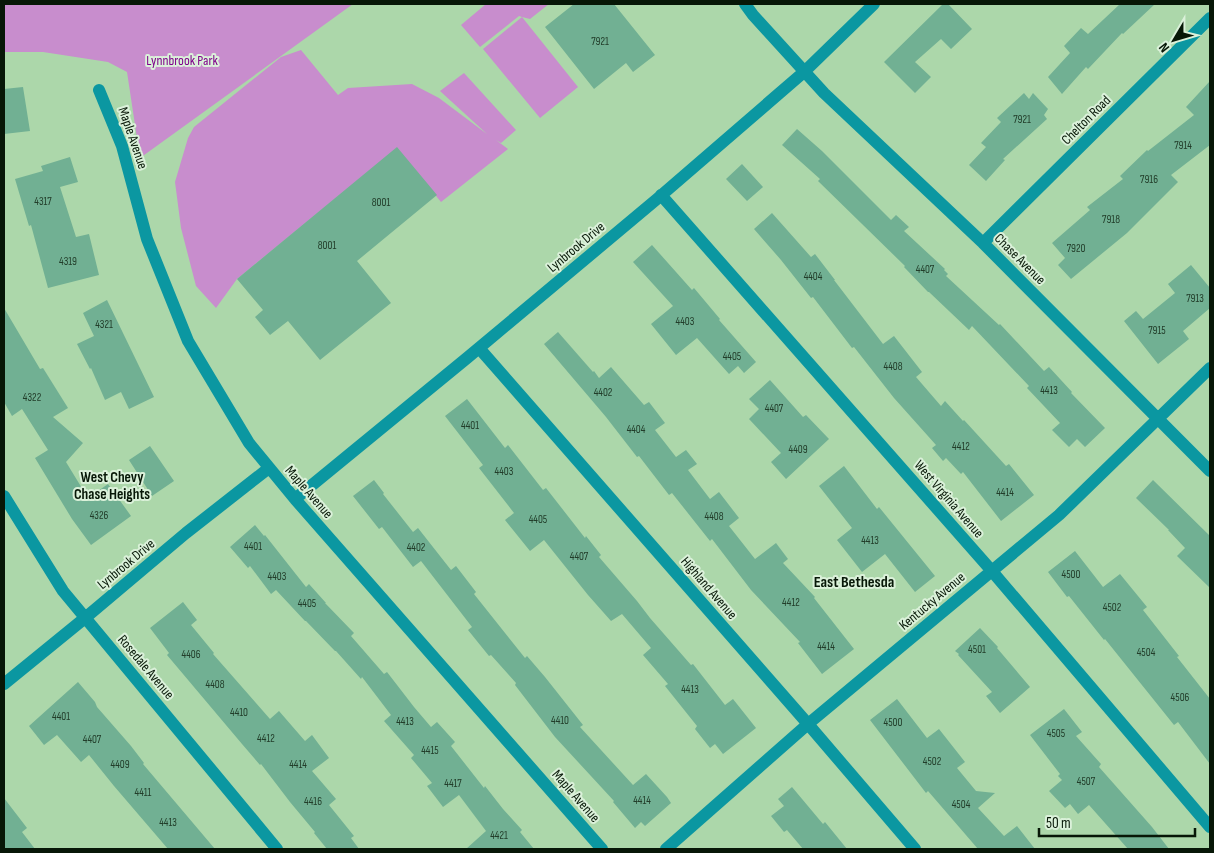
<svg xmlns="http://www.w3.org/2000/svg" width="1214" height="853" font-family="'Sofia Sans Condensed',sans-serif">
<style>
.green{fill:#c88dcd}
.building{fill:#71b093}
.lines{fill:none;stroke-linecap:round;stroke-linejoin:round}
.minor{stroke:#0b97a1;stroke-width:12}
.labels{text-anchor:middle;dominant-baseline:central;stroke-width:4;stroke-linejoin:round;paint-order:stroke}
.number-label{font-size:11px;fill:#223d2a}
.park-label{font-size:14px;fill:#7f018a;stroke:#dbf1da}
.street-label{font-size:14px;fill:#071707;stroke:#dbf1da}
.neighbourhood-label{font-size:15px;font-weight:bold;fill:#071707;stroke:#dbf1da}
.quarter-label{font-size:16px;font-weight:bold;fill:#071707;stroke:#dbf1da}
</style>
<rect width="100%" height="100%" fill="#acd7aa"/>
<path class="green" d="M4 4H353L140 158 127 72 108 62 43 52H4Z
M486 4H549L530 19 522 17 578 87 540 118 483 49 522 17 519 16 480 47 461 25Z
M301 50 338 95 348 88 412 84 439 98 487 134 440 91 464 73 516 130 501 143 496 140 508 149 441 202 397 148 237 279 216 308 196 286 181 228 175 182 188 138 194 127 281 57Z"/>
<path class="building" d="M574 4H614L655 55 633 72 626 63 594 89 545 27Z
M943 4H948L972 29 951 49 941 39 915 62 931 77 915 93 884 62Z
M1120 4H1155L1123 34 1122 33 1088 69 1086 67 1062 94 1048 77 1070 53 1064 46 1081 28 1088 34Z
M1210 81V145L1171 175 1178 182 1127 233 1071 279 1058 265 1065 258 1052 243 1090 210 1087 207 1123 179 1120 176 1147 150 1148 151 1194 115 1186 107Z
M23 87 30 131 4 134V89Z
M1024 93 1029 99 1033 93 1048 109 1044 115 1047 119 1003 159 1005 160 986 181 969 165 986 147 981 143 1001 122 997 118Z
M797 129 822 151 891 220 896 215 909 227 904 231 945 269 944 270 948 274 946 276 999 325 1000 324 1044 371 1049 367 1072 392 1071 393 1105 428 1085 447 1077 439 1069 447 1052 430 1060 423 1027 388 1029 386 972 326 969 330 929 292H928L904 267 905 266 818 181 820 179 782 145Z
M397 147 437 195 357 261 391 303 320 360 288 321 270 335 255 317 263 310 237 279Z
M70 157 78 182 60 187 76 237 89 234 99 275 48 288 31 225 29 226 15 179 43 171 41 166Z
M742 164 763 187 747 201 726 179Z
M772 213 811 257 815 254 835 280H834L883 344 894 336 922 372 916 377 941 406 945 401 963 421 964 420 1006 466 1009 464 1034 495 1001 521 963 472 961 474 946 458 943 461 932 448 936 445 894 398 854 347 852 348 813 297 811 298 781 260 754 229Z
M652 245 692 290 694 288 720 319 719 320 756 362 744 373 738 366 729 374 697 338 676 355 651 324 673 306 633 262Z
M1191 265 1210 288V308L1183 331 1189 339 1158 364 1124 321 1136 311 1143 319 1175 293 1168 284Z
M107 300 154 397 129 409 121 392 105 400 91 368 90 369 77 344 94 336 83 313Z
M4 308 40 369 43 368 68 408 53 417 83 443 66 462 88 498 108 484 131 516 91 545 72 519 35 458 48 450 22 409 12 416 4 402Z
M558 332 593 372 594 371 599 378 611 367 644 405 649 402 665 423 655 430 676 457 686 450 697 464 688 470 710 499 719 492 739 518 729 526 755 559 776 543 788 559 783 563 815 597 814 598 854 649 822 674 798 643 800 642 751 590 712 539 710 541 672 493 669 495 639 456 637 457 606 417 544 344Z
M770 380 803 417 806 415 829 439 786 479 771 462 781 453 749 419 759 409 749 399Z
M467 399 505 448 508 445 543 490 546 488 585 538 586 536 601 555 599 557 637 601 650 618 691 665 693 664 725 705 733 699 756 728 723 754 715 744 710 748 695 729 697 726 665 686 668 684 643 655 651 648 622 614 611 621 588 595 544 540 530 551 505 520 514 513 479 468 483 465 445 416Z
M150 446 174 481 152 496 129 460Z
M844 466 877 509 879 507 935 576 915 592 885 554 862 572 837 540 852 528 819 486Z
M374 480 384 493 383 494 413 532 418 528 451 570 456 566 476 592 474 594 525 658 527 656 545 677 583 725 580 727 633 785 646 774 667 797 671 803 645 826 641 822 635 828 613 802 614 801 555 737 515 685 516 683 491 655 489 656 468 630 472 627 421 561 413 567 382 527 379 529 353 496Z
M1153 480 1210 536V588L1177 556 1185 548 1168 530H1169L1136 498Z
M255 525 264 536 265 535 306 587 309 584 326 603H325L354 633 351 636 384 674 387 672 414 707 431 727 437 722 455 742 451 746 484 788 485 786 503 809 522 830 520 832 534 849H466L486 831 459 795 443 807 427 786 432 783 411 758 414 755 384 721 391 715 362 677 361 679 336 651H335L306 621H305L276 590 271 594 250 566 248 568 230 547Z
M1075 551 1103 587 1120 574 1147 607 1143 610 1179 656 1177 657 1210 699V764L1178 722 1174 725 1105 639 1104 640 1069 596 1067 597 1048 572Z
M183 602 197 620 191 625 214 653 213 654 270 719 279 711 305 741 312 735 329 758 312 771 336 799 329 805 354 836 351 838 359 849H327L314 833 315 832 290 802 261 764 260 765 242 744 167 655 169 653 150 628Z
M980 628 998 647 997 648 1030 687 1000 713 986 696 992 692 958 655 959 654 955 651Z
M78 682 95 702 97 707 131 746 144 763 143 764 215 849H168L114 786 89 755 81 762 57 735 44 745 29 726Z
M897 699 927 738 939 729 965 762 957 768 976 791 995 793 978 808 1004 836 1017 826 1035 849H978L928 791 926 793 870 720Z
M1064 709 1082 732 1076 736 1101 764 1099 767 1152 827 1169 849H1128L1089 805 1078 814 1070 804 1065 808 1049 791 1062 780 1058 776 1060 774 1030 735Z
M792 787 823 824 825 822 847 849H803L787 830 784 832 771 816 784 806 778 799Z
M4 798 27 828 22 832 35 849H4Z"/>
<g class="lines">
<path class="minor" d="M745 4 753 15 824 93 983 243 1210 471
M99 90 122 146 147 239 188 341 249 443 295 499 602 849
M661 195 991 570 1210 827
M983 243 1210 18
M479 348 808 724 915 849
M4 496 63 591 277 849
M295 499 467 358 657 199 804 72 874 4
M4 684 85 618 186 533 269 468
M666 849 808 724 1059 515 1210 368"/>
</g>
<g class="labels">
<g class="number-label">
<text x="600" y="41">7921</text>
<text x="1022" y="119">7921</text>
<text x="1183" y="145">7914</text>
<text x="1149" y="179">7916</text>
<text x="43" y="201">4317</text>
<text x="381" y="202">8001</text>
<text x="1111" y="219">7918</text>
<text x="327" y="245">8001</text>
<text x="1076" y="248">7920</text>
<text x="68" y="261">4319</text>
<text x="925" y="269">4407</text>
<text x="813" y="276">4404</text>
<text x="1195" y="298">7913</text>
<text x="685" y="321">4403</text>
<text x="104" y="324">4321</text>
<text x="1157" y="330">7915</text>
<text x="732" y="356">4405</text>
<text x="893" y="366">4408</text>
<text x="1049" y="390">4413</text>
<text x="603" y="392">4402</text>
<text x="32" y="397">4322</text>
<text x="774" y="408">4407</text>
<text x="470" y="425">4401</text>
<text x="636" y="429">4404</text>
<text x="961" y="446">4412</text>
<text x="798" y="449">4409</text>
<text x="504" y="471">4403</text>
<text x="1005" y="492">4414</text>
<text x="99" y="515">4326</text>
<text x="714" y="516">4408</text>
<text x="538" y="519">4405</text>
<text x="870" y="540">4413</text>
<text x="253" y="546">4401</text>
<text x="416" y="547">4402</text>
<text x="579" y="556">4407</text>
<text x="1071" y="574">4500</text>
<text x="277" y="576">4403</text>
<text x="791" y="602">4412</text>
<text x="307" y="603">4405</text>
<text x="1112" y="607">4502</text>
<text x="826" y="646">4414</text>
<text x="977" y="649">4501</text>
<text x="1146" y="652">4504</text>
<text x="191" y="654">4406</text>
<text x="215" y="684">4408</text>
<text x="690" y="689">4413</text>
<text x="1180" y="697">4506</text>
<text x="239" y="712">4410</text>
<text x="61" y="716">4401</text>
<text x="560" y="720">4410</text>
<text x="405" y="721">4413</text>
<text x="893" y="722">4500</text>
<text x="1056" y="733">4505</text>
<text x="266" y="738">4412</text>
<text x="92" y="739">4407</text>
<text x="430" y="750">4415</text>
<text x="932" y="761">4502</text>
<text x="120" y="764">4409</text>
<text x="298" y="764">4414</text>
<text x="1086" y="781">4507</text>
<text x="453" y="783">4417</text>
<text x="143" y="792">4411</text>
<text x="642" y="800">4414</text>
<text x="313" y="801">4416</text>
<text x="961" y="804">4504</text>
<text x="168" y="822">4413</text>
<text x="499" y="835">4421</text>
</g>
<g class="park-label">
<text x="182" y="60">Lynnbrook Park</text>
</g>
<g class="street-label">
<text transform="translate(1086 120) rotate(-45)">Chelton Road</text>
<text transform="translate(133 138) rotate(71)">Maple Avenue</text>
<text transform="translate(576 247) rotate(-40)">Lynbrook Drive</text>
<text transform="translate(1020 259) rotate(45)">Chase Avenue</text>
<text transform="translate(309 492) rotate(49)">Maple Avenue</text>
<text transform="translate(949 499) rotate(49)">West Virginia Avenue</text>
<text transform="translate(126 564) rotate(-40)">Lynbrook Drive</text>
<text transform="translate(709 588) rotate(49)">Highland Avenue</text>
<text transform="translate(932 601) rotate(-40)">Kentucky Avenue</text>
<text transform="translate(146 667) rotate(50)">Rosedale Avenue</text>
<text transform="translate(576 796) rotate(49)">Maple Avenue</text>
</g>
<g class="neighbourhood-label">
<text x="112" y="477">West Chevy<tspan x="112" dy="17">Chase Heights</tspan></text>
</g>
<g class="quarter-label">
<text x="854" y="582">East Bethesda</text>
</g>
</g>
<rect width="1214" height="853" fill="none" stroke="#071707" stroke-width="10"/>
<g transform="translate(1174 40) rotate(232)" stroke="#dbf1da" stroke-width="4" paint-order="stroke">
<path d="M0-4L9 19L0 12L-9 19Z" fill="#071707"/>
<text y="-8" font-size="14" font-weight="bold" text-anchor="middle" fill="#071707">N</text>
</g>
<path d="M1039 828v8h156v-8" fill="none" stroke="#071707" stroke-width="2.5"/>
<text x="1046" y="828" font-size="15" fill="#071707" stroke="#dbf1da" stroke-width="4" paint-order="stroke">50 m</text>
</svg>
